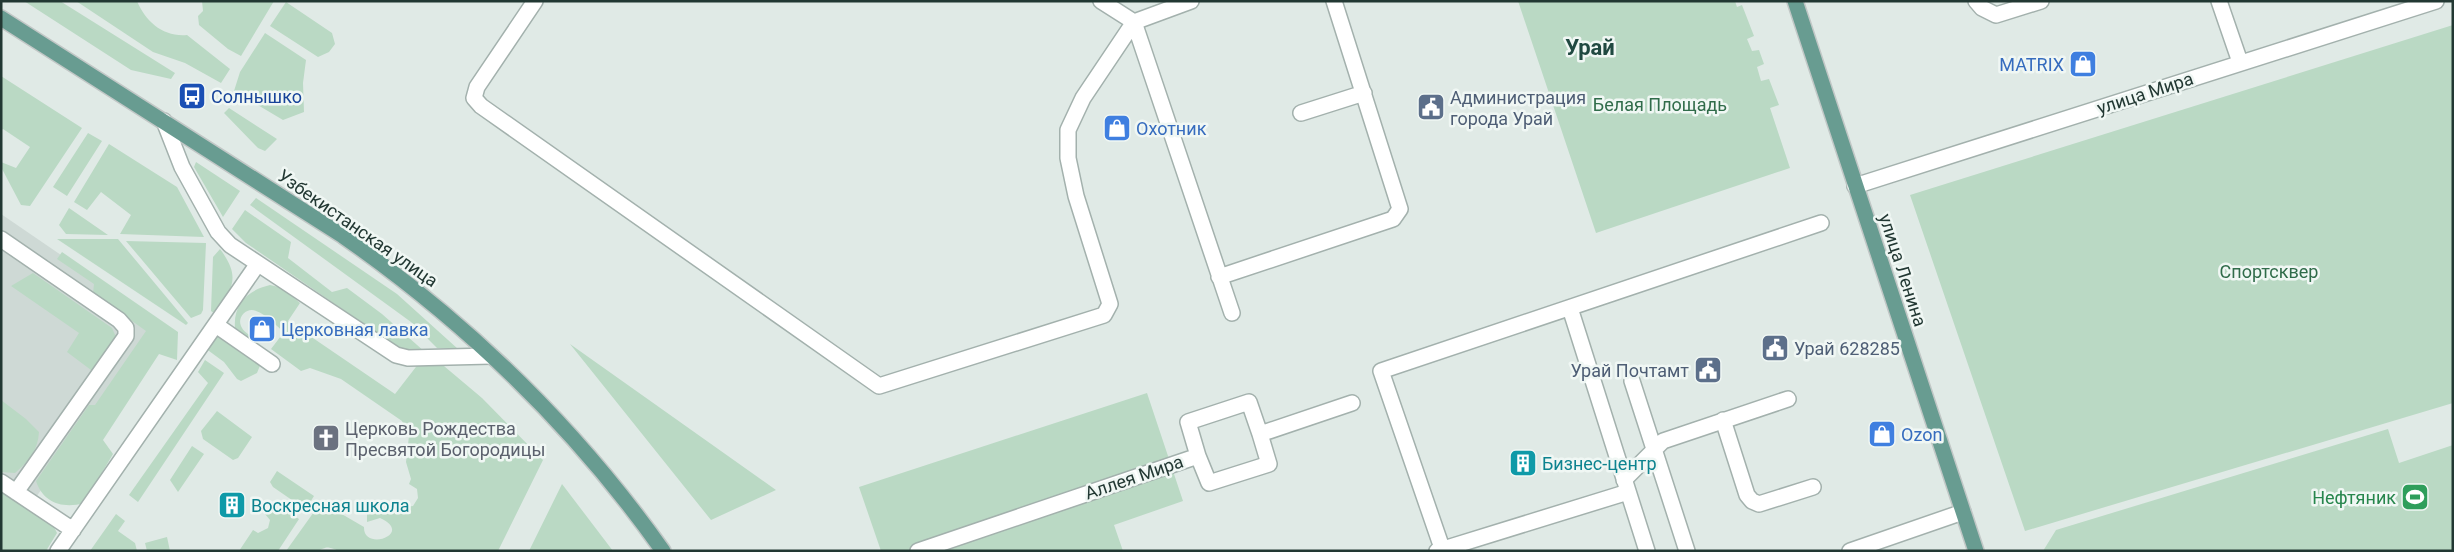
<svg xmlns="http://www.w3.org/2000/svg" width="2454" height="552" font-family="Roboto,sans-serif">
<style>
.built{fill:#ced9d5}
.green{fill:#bad9c4}
.lines{fill:none;stroke-linecap:round;stroke-linejoin:round}
.minor-casing{stroke:#a3b1ad;stroke-width:18}
.major-casing{stroke:#c1c7c6;stroke-width:18}
.minor{stroke:#fff;stroke-width:15}
.major{stroke:#689c91;stroke-width:15}
.labels{text-anchor:middle;dominant-baseline:central;stroke-width:5;stroke-linejoin:round;paint-order:stroke}
.shop-label{font-size:18px;fill:#366cbe;stroke:#f0f7f4;text-anchor:start}
.street-label{font-size:18px;fill:#223833;stroke:#f0f7f4}
.transit-label{font-size:18px;fill:#164399;stroke:#f0f7f4;text-anchor:start}
.service-label{font-size:18px;fill:#4e5e75;stroke:#f0f7f4;text-anchor:start}
.park-label{font-size:18px;fill:#306c4a;stroke:#f0f7f4}
.worship-label{font-size:18px;fill:#5b616d;stroke:#f0f7f4;text-anchor:start}
.culture-label{font-size:18px;fill:#0d838f;stroke:#f0f7f4;text-anchor:start}
.leisure-label{font-size:18px;fill:#27864d;stroke:#f0f7f4;text-anchor:end}
.district-label{font-size:22px;font-weight:bold;fill:#204941;stroke:#f0f7f4}
</style>
<rect width="100%" height="100%" fill="#e0eae6"/>
<path class="built" d="M1 214 159 322 1 547Z"/>
<path class="green" d="M24 1H60L175 73 171 79 131 70Z
M76 1H137C146 22 163 37 187 35L230 69 221 83 185 63 153 52Z
M202 1H274L241 56 228 49 199 25 198 16 203 11Z
M1518 1H1735L1737 7 1742 5 1754 36 1747 39 1752 51 1759 50 1764 64 1757 67 1761 81 1769 79 1779 105 1770 108 1790 168 1596 233Z
M286 2 332 33 335 44 329 52 318 57 270 26Z
M2453 25V403L2025 531 1910 195Z
M265 33 306 60 303 83 304 112 283 120 234 91 240 72Z
M1 76 82 128 30 206 21 205 1 167V162L16 168 30 147 3 129 1 130Z
M229 108 277 139 265 151 258 148 224 113Z
M88 133 102 141 67 196 53 187Z
M109 144 177 187 204 237 120 234 131 215 101 192 87 210 74 202Z
M196 162 240 191 223 217 194 167Z
M256 198 397 294 458 349 437 348 411 322 250 205Z
M69 208 108 235 66 234 59 225Z
M245 210 291 242 288 258 332 292 347 288 382 314 425 352H412L396 346 246 243 232 229Z
M57 239H118L188 323 186 325Z
M126 241 206 243 203 310 201 314 191 318Z
M220 249C241 277 233 288 215 314L211 311 213 257Z
M62 252 178 332 177 360 159 354 103 440 113 454 84 503C63 509 43 503 36 481L89 405H95L146 331 93 293 94 284 57 259Z
M33 273 112 328 117 339 95 373 67 352 79 333 11 286Z
M270 285 283 288 300 303 288 321 395 394 419 363 438 361 482 398 543 460 498 551H339C324 545 328 548 316 551 307 552 295 551 286 551L321 502 364 527C363 552 415 534 380 518L367 522V512L378 503 392 505 396 502 404 507 413 506 418 498 417 489 409 484 411 479 406 462 409 436 402 421 341 379 310 368 301 371 271 349 284 332C276 326 266 314 256 311 247 307 237 317 241 326 243 331 248 334 252 337L249 340 235 328C233 304 248 290 270 285Z
M217 337H226L261 363 257 373 241 381 237 379 224 362 205 348 210 341Z
M570 344 776 490 711 520Z
M205 360 224 373 138 502 129 495 208 383 198 372Z
M1147 393 1183 501 1114 525 1123 551H881L859 487Z
M1 400 26 419 39 432C38 450 29 461 15 473L1 472Z
M217 411 252 437 238 458 233 460 203 439 201 431Z
M2388 429 2399 463 2453 445V551H2043L2056 530Z
M192 446 204 454 178 492 170 480Z
M277 471 314 496 309 504 302 507 273 487 270 482Z
M562 484 613 551H529Z
M1 489 53 525 57 533 46 551H1Z
M273 502 299 519 278 551H239L253 530 258 533 268 528 270 520 265 514Z
M116 514 125 521 118 531 135 543 137 551H90Z
M167 537 170 551H147L145 543Z"/>
<g class="lines">
<g class="minor-casing">
<path id="minor" d="M535 1 477 87 474 98 481 106 879 386 1104 315 1110 304 1076 196 1068 158V130L1083 98 1134 22 1191 1
M1101 1 1134 22 1232 313
M1976 1 1982 8 1996 15 2041 1
M2219 1 2240 62
M1301 113 1364 93
M164 121 182 167 218 232 230 245 396 355 408 358 491 356
M1855 186 2436 1
M1 239 119 320 126 328V336L16 492
M1219 277 1393 219 1400 209 1334 1
M1570 308 1647 551
M216 325 272 364
M1632 381 1687 551
M1723 420 1747 495 1752 501 1759 504 1813 487
M1198 456 1188 422 1249 402 1260 434
M1624 480 1663 441 1788 399
M1 482 73 530
M58 551 257 265
M918 551 1198 456 1209 483 1269 464 1260 434 1352 403
M1437 551 1628 492
M1443 551 1381 371 1821 223
M1850 551 1963 512"/>
</g>
<g class="major-casing">
<path id="major" d="M1795 1 1976 551
M1 18 343 236C466 322 576 428 663 551"/>
</g>
<use href="#minor" class="minor"/>
<use href="#major" class="major"/>
</g>
<defs>
<g id="shop-square" transform="scale(1.4375)"><rect x="-9" y="-9" width="18" height="18" rx="4" fill="#3f7fe0" stroke="#f0f7f4"/><path d="M-5-2.5h2.3a2.7 3.5 0 0 1 5.4 0H5L5.5 6h-11ZM-1.5-2.5h3a1.5 2.3 0 0 0-3 0Z" fill="#fff"/></g>
<g id="bus-square" transform="scale(1.4375)"><rect x="-9" y="-9" width="18" height="18" rx="4" fill="#1a4fb4" stroke="#f0f7f4"/><path d="M-5-6H5V4H4V6H2V4H-2V6H-4V4H-5ZM-3.5-4V0h7V-4ZM-3.5 1.2v1.5H-2V1.2ZM2 1.2v1.5H3.5V1.2Z" fill="#fff"/></g>
<g id="civic-square" transform="scale(1.4375)"><rect x="-9" y="-9" width="18" height="18" rx="4" fill="#5c6f8a" stroke="#f0f7f4"/><path d="M-.6-6.5H3V-4.5H.6V-3L4-1V1h2V6H-6V1h2V-1L-.6-3ZM-1.2 2.5V6h2.4V2.5Z" fill="#fff"/></g>
<g id="church-square" transform="scale(1.4375)"><rect x="-9" y="-9" width="18" height="18" rx="4" fill="#6b7280" stroke="#f0f7f4"/><path d="M-1.2-6h2.4v3.5h3.3v2.4h-3.3V6h-2.4V-.1h-3.3v-2.4h3.3Z" fill="#fff"/></g>
<g id="building-square" transform="scale(1.4375)"><rect x="-9" y="-9" width="18" height="18" rx="4" fill="#0f9aa8" stroke="#f0f7f4"/><path d="M-4-6H4V6H1V3H-1V6H-4ZM-2.5-4.3h1.7v1.8h-1.7ZM.8-4.3h1.7v1.8H.8ZM-2.5-1h1.7V.8h-1.7ZM.8-1h1.7V.8H.8Z" fill="#fff"/></g>
<g id="stadium-square" transform="scale(1.4375)"><rect x="-9" y="-9" width="18" height="18" rx="4" fill="#2e9e5b" stroke="#f0f7f4"/><path d="M0-5a6.5 5 0 1 0 0 10a6.5 5 0 1 0 0-10ZM-3.5-1.8h7v3.6h-7Z" fill="#fff"/></g>
</defs>
<g fill-rule="evenodd">
<use href="#shop-square" x="2083" y="64"/>
<use href="#bus-square" x="192" y="96"/>
<use href="#civic-square" x="1431" y="107"/>
<use href="#shop-square" x="1117" y="128"/>
<use href="#shop-square" x="262" y="329"/>
<use href="#civic-square" x="1775" y="348"/>
<use href="#civic-square" x="1708" y="370"/>
<use href="#shop-square" x="1882" y="434"/>
<use href="#church-square" x="326" y="438"/>
<use href="#building-square" x="1523" y="463"/>
<use href="#stadium-square" x="2415" y="497"/>
<use href="#building-square" x="232" y="505"/>
</g>
<g class="labels">
<g class="shop-label">
<text x="2064" y="64" text-anchor="end">MATRIX</text>
<text x="1136" y="128">Охотник</text>
<text x="281" y="329">Церковная лавка</text>
<text x="1901" y="434">Ozon</text>
</g>
<g class="street-label">
<text transform="translate(2145 93) rotate(-18)">улица Мира</text>
<text transform="translate(358 228) rotate(35)">Узбекистанская улица</text>
<text transform="translate(1903 270) rotate(72)">улица Ленина</text>
<text transform="translate(1134 477) rotate(-19)">Аллея Мира</text>
</g>
<g class="transit-label">
<text x="211" y="96">Солнышко</text>
</g>
<g class="service-label">
<text x="1450" y="97">Администрация<tspan x="1450" dy="21">города Урай</tspan></text>
<text x="1794" y="348">Урай 628285</text>
<text x="1689" y="370" text-anchor="end">Урай Почтамт</text>
</g>
<g class="park-label">
<text x="1660" y="104">Белая Площадь</text>
<text x="2269" y="271">Спортсквер</text>
</g>
<g class="worship-label">
<text x="345" y="428">Церковь Рождества<tspan x="345" dy="21">Пресвятой Богородицы</tspan></text>
</g>
<g class="culture-label">
<text x="1542" y="463">Бизнес-центр</text>
<text x="251" y="505">Воскресная школа</text>
</g>
<g class="leisure-label">
<text x="2396" y="497">Нефтяник</text>
</g>
<g class="district-label">
<text x="1590" y="47">Урай</text>
</g>
</g>
<rect width="2454" height="552" fill="none" stroke="#223833" stroke-width="5"/>
</svg>
